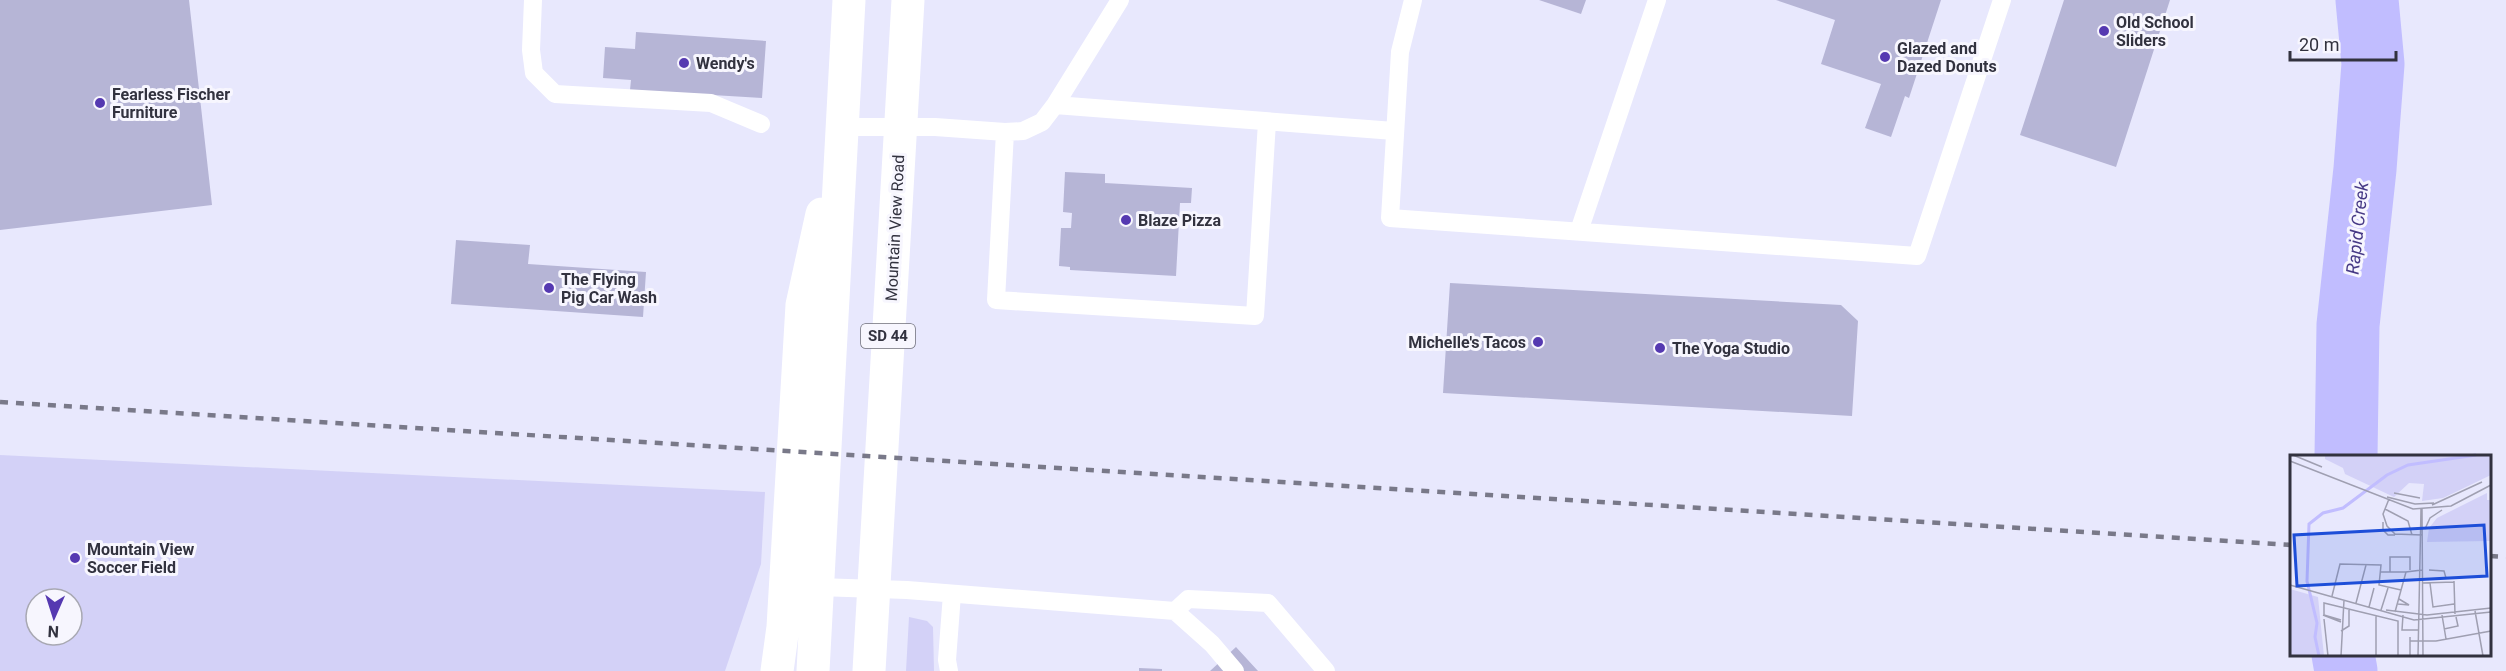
<svg xmlns="http://www.w3.org/2000/svg" width="2506" height="671" font-family="Roboto,sans-serif">
<style>
.green{fill:#d3d1f7;fill-rule:evenodd}
.lines{fill:none;stroke-linecap:round;stroke-linejoin:round}
.river{stroke:#c1bdff;stroke-width:63}
.building{fill:#b6b5d6}
.service{stroke:#fff;stroke-width:18}
.primary{stroke:#fff;stroke-width:33}
.rail{stroke:#797989;stroke-width:4.5;stroke-dasharray:8 8;stroke-linecap:butt}
.poi-dot{fill:#5539b1;stroke:#f7f6fe;stroke-width:2}
.labels{text-anchor:middle;dominant-baseline:central;stroke-width:6;stroke-linejoin:round;paint-order:stroke}
.shield{fill:#f7f6fe;stroke:#6d6d78;stroke-width:1.5}
.shield-label{font-size:15px;font-weight:bold;fill:#32323f}
.poi-label{font-size:16px;font-weight:bold;fill:#32323f;stroke:#f7f6fe;text-anchor:start}
.street-label{font-size:16px;fill:#32323f;stroke:#f7f6fe}
.water-label{font-size:18px;font-style:italic;fill:#473a86;stroke:#f7f6fe}
.inset-river{fill:none;stroke:#c1bdff;stroke-width:3}
.inset-road{fill:none;stroke:#9f9fb1;stroke-width:1.5}
.view{fill:#1d4ed8;fill-opacity:0.15;stroke:#1d4ed8;stroke-width:3}
.inset-edge{fill:none;stroke:#32323f;stroke-width:3}
</style>
<rect width="100%" height="100%" fill="#e8e8fd"/>
<path class="green" d="M0 455 765 492 761 564 725 671H0ZM36 599H72V635H36Z
M909 617 927 621 933 627 934 671H906Z"/>
<g class="lines">
<path class="river" d="M2346 456 2348 325 2365 169 2373 64 2367 0
M2343 654 2346 671"/>
</g>
<path class="building" d="M0 0H189L212 205 0 230Z
M1539 0H1586L1581 14Z
M1776 0H1941L1909 98 1905 96 1891 137 1865 128 1881 84 1821 64 1835 20Z
M2064 0H2170L2116 167 2020 135Z
M636 32 766 41 762 98 630 90 631 80 603 78 605 47 635 49Z
M1065 172 1105 174V183L1192 188 1191 203H1180L1176 276 1070 270V267L1059 266 1061 228H1071L1072 213 1063 212Z
M456 240 530 245 528 264 646 272 643 317 451 304Z
M1450 283 1841 305 1858 321 1852 416 1443 393Z
M1236 647 1258 671H1210Z
M1139 668 1162 669V671H1139Z"/>
<g class="lines">
<path class="service" d="M533 0 531 50 534 73 555 94 711 103 761 124
M1413 0 1400 52 1390 218 1917 256 2002 0
M1055 105 1394 131
M842 127H935L1005 132 1023 131 1042 122 1055 105 1120 0
M1005 132 996 300 1255 316 1267 122
M1579 231 1657 0
M818 587 907 590 1175 611 1212 644 1235 671
M1175 611 1188 599 1268 603 1326 671
M949 671 947 660 952 594"/>
<path class="primary" d="M777 671 783 627 802 305 822 214
M813 671 849 0
M869 671 908 0"/>
<path class="rail" d="M0 402 2292 545
M2490 556 2506 557"/>
</g>
<g class="poi-dot">
<circle cx="2104" cy="31" r="6"/>
<circle cx="1885" cy="57" r="6"/>
<circle cx="684" cy="63" r="6"/>
<circle cx="100" cy="103" r="6"/>
<circle cx="1126" cy="220" r="6"/>
<circle cx="549" cy="288" r="6"/>
<circle cx="1538" cy="342" r="6"/>
<circle cx="1660" cy="348" r="6"/>
<circle cx="75" cy="558" r="6"/>
</g>
<g class="labels">
<rect class="shield" x="861" y="324" width="54" height="24" rx="4.5"/>
<g class="shield-label">
<text x="888" y="336">SD 44</text>
</g>
<g class="poi-label">
<text x="2116" y="22">Old School<tspan x="2116" dy="18">Sliders</tspan></text>
<text x="1897" y="48">Glazed and<tspan x="1897" dy="18">Dazed Donuts</tspan></text>
<text x="696" y="63">Wendy's</text>
<text x="112" y="94">Fearless Fischer<tspan x="112" dy="18">Furniture</tspan></text>
<text x="1138" y="220">Blaze Pizza</text>
<text x="561" y="279">The Flying<tspan x="561" dy="18">Pig Car Wash</tspan></text>
<text x="1526" y="342" text-anchor="end">Michelle's Tacos</text>
<text x="1672" y="348">The Yoga Studio</text>
<text x="87" y="549">Mountain View<tspan x="87" dy="18">Soccer Field</tspan></text>
</g>
<g class="street-label">
<text transform="translate(895 228) rotate(-87)">Mountain View Road</text>
</g>
<g class="water-label">
<text transform="translate(2357 228) rotate(-84)">Rapid Creek</text>
</g>
</g>
<g transform="translate(2290 455)">
<rect width="201" height="201" fill="#e8e8fd"/>
<path d="M35 0H201V20L153 43 132 46 134 29 119 28 104 42 55 19 53 13 35 4ZM197 38V45H201V86L137 87 139 73 147 63ZM0 134 28 142 34 201H0Z" fill="#d3d1f7"/>
<path class="inset-river" d="M29 201 25 182 27 168 17 126 19 69 33 58 53 53 97 20 118 10 186 0"/>
<path class="inset-road" d="M3 0 32 12M0 6 123 54 161 51 201 30M104 38 130 43M97 42 125 49 144 48M99 44 93 59 97 71 105 79 132 80M142 50 192 27M132 53 133 201M95 54 118 66 122 80M93 67V75L98 80H105M135 74 140 63 152 55M139 115 154 116 156 123M91 117H116M100 117V102H120V115M164 126 165 159M132 128 164 127M140 128 143 152 164 149M0 130 124 165 201 157M42 141 50 109 91 110 89 130 111 135M66 148 76 110M108 149 119 150 109 144M79 152 84 133M91 155 98 133M96 155 137 160 201 153M185 156 193 201M105 157 116 117 132 115M33 160 51 167M113 160 112 175H128M152 160 156 184M34 164 38 201M51 165 34 160V148L108 166V201M154 174 168 171 166 162M51 176 59 171V155M120 182V201M120 186H146L201 176M51 201 54 145M86 201V160M128 201 131 54"/>
<path class="view" d="M194 70 197 121 7 131 4 80Z"/>
<rect width="201" height="201" class="inset-edge"/>
</g>
<g transform="translate(54 617) rotate(183)"><circle r="28" fill="#f7f6fe" stroke="#a8a8b2" stroke-width="1.5"/>
<path d="M0-4.5L10 22L0 15L-10 22Z" fill="#5539b1"/>
<text y="-9" font-size="16" font-weight="bold" text-anchor="middle" fill="#32323f">N</text>
</g>
<path d="M2290 51v9h106v-9" fill="none" stroke="#32323f" stroke-width="3"/>
<text x="2299" y="51" font-size="18" fill="#32323f" stroke="#f7f6fe" stroke-width="4.5" paint-order="stroke">20 m</text>
</svg>
